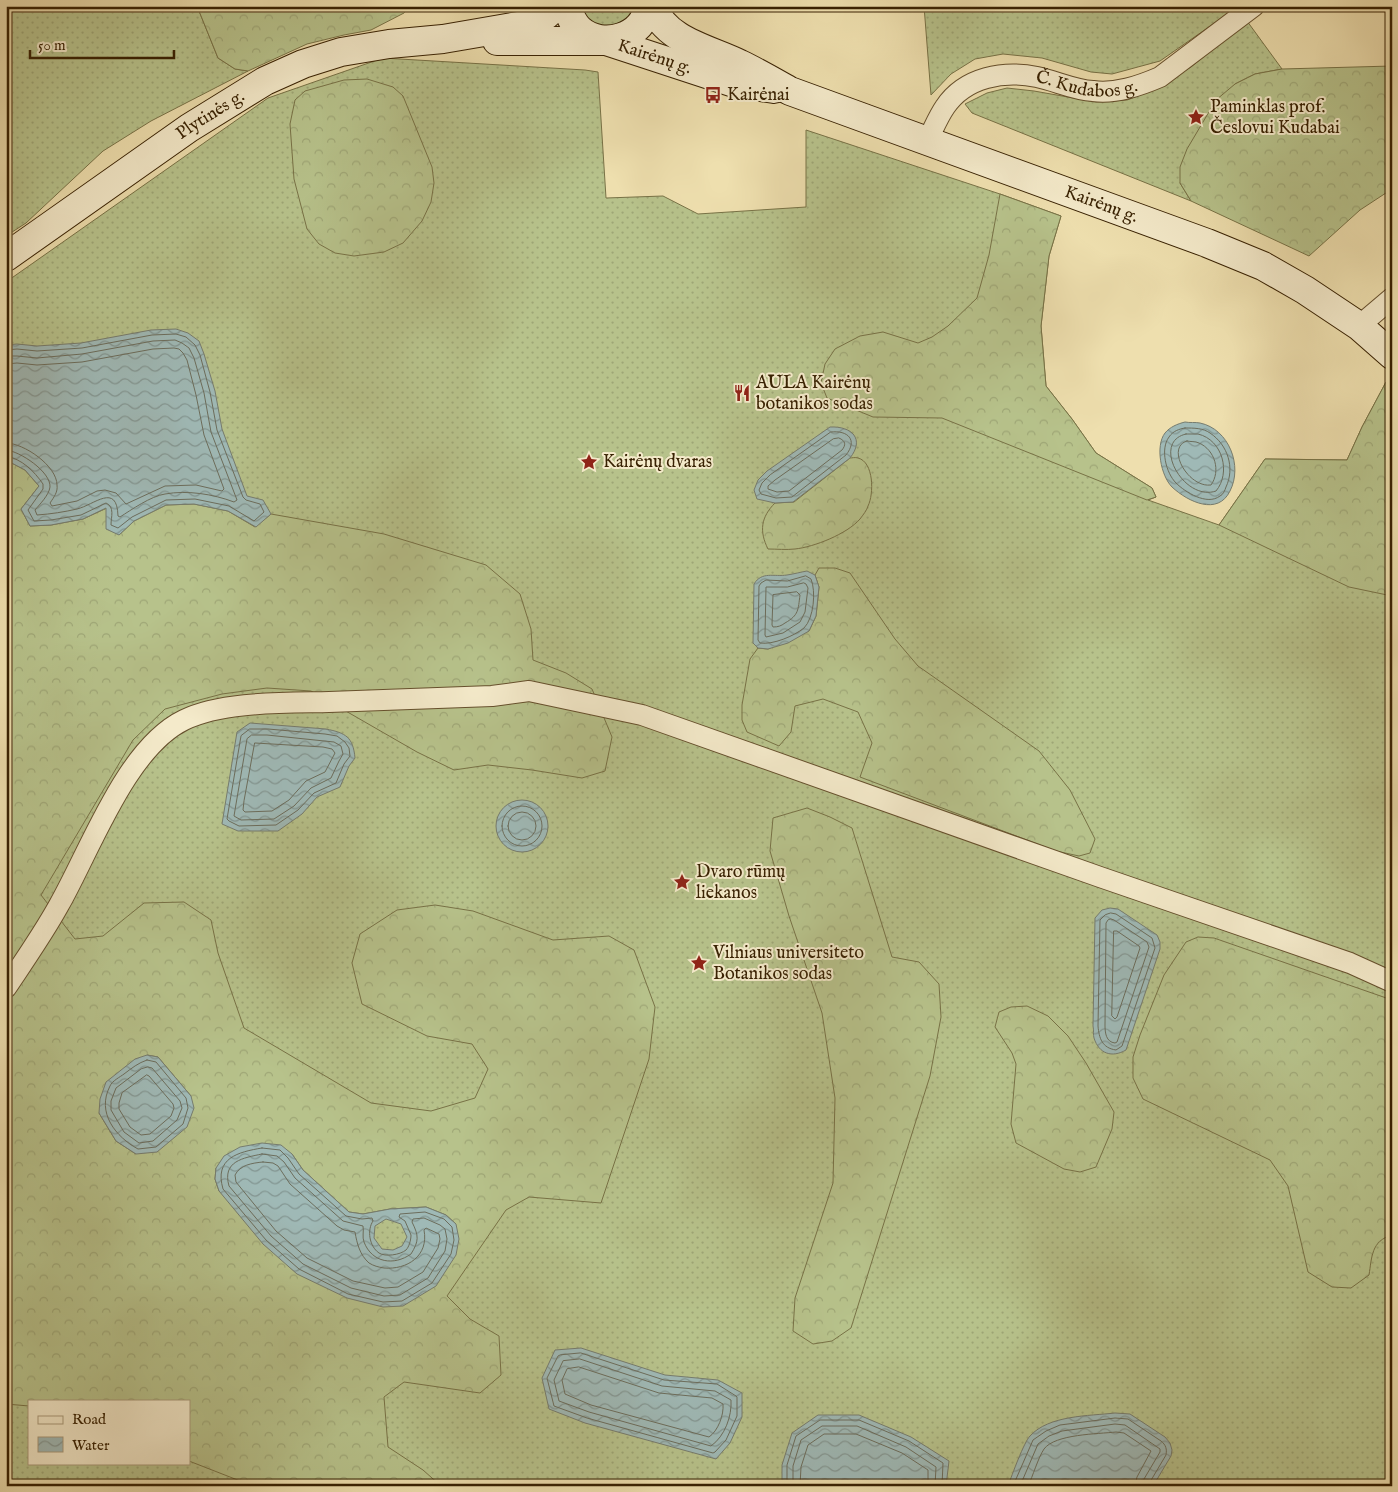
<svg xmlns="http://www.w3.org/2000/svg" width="1398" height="1492" font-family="'IM FELL English',serif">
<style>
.grass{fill:url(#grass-dots);stroke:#787246;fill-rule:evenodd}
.forest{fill:url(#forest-crowns);stroke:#787246;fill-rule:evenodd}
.water{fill:url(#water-waves);stroke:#767c6e;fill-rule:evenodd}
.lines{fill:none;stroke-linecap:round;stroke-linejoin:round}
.shore{stroke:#6c6d5c;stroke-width:1}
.minor-casing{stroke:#66502d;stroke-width:22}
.secondary-casing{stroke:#382102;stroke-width:30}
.minor{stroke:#f4eaca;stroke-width:20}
.secondary{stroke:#f4eaca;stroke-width:28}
.labels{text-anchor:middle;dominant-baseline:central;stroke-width:4;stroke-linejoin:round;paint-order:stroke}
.street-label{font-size:18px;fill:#382102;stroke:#f4eaca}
.poi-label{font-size:18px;fill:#382102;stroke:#f4eaca;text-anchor:start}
</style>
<defs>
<pattern id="grass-dots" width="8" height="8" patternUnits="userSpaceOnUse" patternTransform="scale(1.25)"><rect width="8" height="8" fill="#b7c28b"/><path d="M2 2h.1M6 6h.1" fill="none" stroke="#9ea676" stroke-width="1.8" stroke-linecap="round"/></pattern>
<pattern id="forest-crowns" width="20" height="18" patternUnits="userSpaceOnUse" patternTransform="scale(1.25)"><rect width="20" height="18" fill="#b7c28b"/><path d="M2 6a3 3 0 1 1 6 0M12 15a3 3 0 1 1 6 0" fill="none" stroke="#9ea676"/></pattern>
<pattern id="water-waves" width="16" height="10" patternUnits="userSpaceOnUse" patternTransform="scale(1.25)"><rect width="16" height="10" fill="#9fb9b6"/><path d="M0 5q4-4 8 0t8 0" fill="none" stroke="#839692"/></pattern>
</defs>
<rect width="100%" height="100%" fill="#eedfae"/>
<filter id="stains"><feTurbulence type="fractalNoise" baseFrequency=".004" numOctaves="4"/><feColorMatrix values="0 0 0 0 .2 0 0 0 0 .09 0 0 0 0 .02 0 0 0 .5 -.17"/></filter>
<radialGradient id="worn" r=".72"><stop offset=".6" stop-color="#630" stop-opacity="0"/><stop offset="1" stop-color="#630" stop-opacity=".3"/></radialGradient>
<path class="grass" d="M6 6H197L218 58 235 69 248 71 151 121 103 151 26 223 6 236Z
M579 6H636L631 16 617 26H600L586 18Z
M924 6H1239L1160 61 1112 74 1091 72 1042 58 1003 54 975 59 951 74 931 95Z
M1247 21 1282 69 1255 74 1235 84 1180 183 1191 201 972 113 965 104 987 93 1007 88 1034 91 1096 102 1127 100 1153 90 1191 67Z
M383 58 585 70 598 72 606 198 663 196 698 214 806 207V130L1000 194 1061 216 1049 256 1041 326 1046 386 1072 419 1096 453 1152 488 1156 497 1148 500 1219 525 1265 459 1347 460 1362 427 1386 382 1392 389V1486H6V282L268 98ZM29 1401H189V1463H29Z"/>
<path class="forest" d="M197 6H411L404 13 371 30 344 35 307 44 248 71 235 69 218 58Z
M1392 66V189L1360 210 1309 256 1191 201 1180 183V167L1187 149 1216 100 1235 84 1255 74 1282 69Z
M367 79 393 87 403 96 432 167 434 183 431 202 422 221 403 243 384 252 354 256 335 253 319 244 307 229 294 179 290 124 295 100 305 91 344 80Z
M1000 194 1061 216 1049 256 1041 326 1046 386 1072 419 1096 453 1152 488 1156 497 1147 500 942 418 873 417 827 398 821 383 825 364 835 349 860 336 883 332 918 343 932 337 948 326 977 298 989 255Z
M1386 382 1392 389V596L1349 587 1219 525 1265 459 1347 460 1362 427Z
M850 458C852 458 855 457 858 458 874 462 874 494 868 506 867 510 863 515 860 519 847 534 814 547 795 549 786 550 777 549 768 549 759 531 761 517 775 503L794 502Z
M6 460 25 470 39 486 21 509 30 526 51 525 83 519 107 508 119 535 134 521 166 505 194 504 228 511 255 527 271 514 384 534 486 565 520 594 531 629 533 660 566 673 592 689 612 737 605 771 582 778 532 770 488 765 454 770 417 752 311 691 267 688 222 694 165 709 133 740 41 895 75 939 103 936 144 903 184 902 211 920 218 953 244 1028 371 1103 431 1111 475 1098 488 1069 472 1044 427 1036 362 1004 352 963 360 934 397 910 435 905 473 911 553 940 609 936 634 950 655 1007 649 1059 601 1203 529 1197 506 1210 447 1296 470 1319 499 1336 501 1375 480 1393 404 1382 384 1397 388 1447 423 1470 441 1486H253L189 1461V1401H29V1406L6 1404ZM147 1055 158 1057 191 1096 136 1154 116 1141 99 1113ZM292 1154 303 1170 349 1212 363 1214 390 1209 426 1207 446 1215 456 1224 347 1298 219 1191 215 1179 216 1168Z
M819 568H835L850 573 895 639 918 666 1039 751 1070 790 1095 839 1090 853 1079 856 1056 851 860 777 872 743 858 712 823 699 795 706 791 732 779 746 747 732 742 720V705L750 659 758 648 768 649 809 631 816 616 819 587 815 575Z
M807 808 830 817 852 828 892 957 919 962 939 984 941 1017 930 1076 851 1328 832 1341 813 1344 793 1331 795 1298 833 1183 835 1098 822 1013 789 916 770 851 773 818Z
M1198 937 1214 938 1392 1000V1235C1371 1241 1372 1257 1369 1275L1351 1288 1332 1287 1308 1272 1288 1186 1270 1160 1143 1099 1133 1078V1057L1140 1035 1164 975 1186 942Z
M1027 1006 1048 1016 1068 1036 1086 1063 1114 1112 1112 1129 1096 1167 1080 1172 1064 1169 1016 1143 1011 1124 1016 1064 1012 1053 995 1027 999 1012 1011 1007Z"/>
<path class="water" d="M176 329 188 333 199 341 204 354 215 391 222 429 247 496 263 500 271 514 256 527 228 511 194 504 166 505 134 521 119 535 106 529V508L83 519 51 525 30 526 21 509 39 486 25 470 6 460V345L17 344 37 346 81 343 151 330Z
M1185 422C1190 423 1195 422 1200 423 1229 429 1243 466 1230 491 1218 516 1188 502 1172 487 1161 476 1155 446 1165 433 1170 427 1177 424 1185 422Z
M830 427C852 426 865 439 850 458L793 502 775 503 757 499 754 490 758 480 767 471Z
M807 571 815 575 819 587 816 616 809 631 788 643 768 649 758 648 753 643 754 584C762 571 774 577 787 575 794 574 801 572 807 571Z
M250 723 326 729C346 733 353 737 355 758L349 766 340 787 317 797 302 814 278 831H238L222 824 237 732Z
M496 826a26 26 0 1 1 52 0a26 26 0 1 1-52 0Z
M1110 908 1118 909 1157 935 1160 942V949L1126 1050C1112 1058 1099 1054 1094 1038 1093 1035 1094 1030 1093 1026L1095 918 1102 910Z
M147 1055 158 1057 191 1096 194 1108 187 1127 157 1152 136 1154 116 1141 99 1113 100 1099 106 1082 135 1059Z
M262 1143 281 1145 292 1154 303 1170 349 1212 363 1214 390 1209 426 1207 446 1215 456 1224 459 1239 456 1255 436 1286 403 1306 383 1307 347 1298 297 1274 263 1244 219 1191 215 1179 216 1168 224 1156 240 1147ZM386 1219 401 1224 407 1237 402 1246 393 1250 382 1249 374 1238 375 1226Z
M581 1348 665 1375 718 1380 742 1393V1417L730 1443 716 1459 585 1423 549 1409 542 1378 555 1350Z
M1115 1413 1130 1414 1165 1437 1170 1443 1172 1450 1171 1456 1153 1486H1008C1012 1475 1024 1442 1030 1436 1049 1415 1089 1416 1115 1413Z
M818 1415H859L911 1437 949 1461 946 1486H782V1465L792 1433Z"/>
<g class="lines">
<path class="shore" d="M6 350 17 349 37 351 82 348 152 335 176 334 186 337 195 345 200 355 210 392 217 430 243 497 246 500 260 504 264 512 254 521 229 506 195 499 166 500 132 517 118 528 111 525C111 517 115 507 106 503L81 515 51 520 34 521 28 510 43 489V484C34 471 22 459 6 456
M6 356H17L37 358 82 354 153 341 175 340 182 343 189 348 194 358 204 393 211 432 237 500 234 502C213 494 187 490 165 494 151 496 131 510 120 517L118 516C117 482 94 505 77 509 64 512 51 514 37 515L35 510C40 504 49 495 50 487 51 472 20 451 6 450
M6 364 17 363 37 365 82 362 153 349 174 348 179 349 183 353 187 360 196 395 204 435 224 489 222 491 196 485 165 486 126 504 116 493 105 490 97 491 77 501 52 506 50 503C54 497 58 492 57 485 57 466 24 443 6 443
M1185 428C1194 428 1203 428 1210 433 1228 445 1235 468 1226 487 1225 490 1223 495 1220 496 1207 506 1185 492 1176 483 1166 473 1160 449 1169 437 1173 431 1179 429 1185 428Z
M831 432C848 430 858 440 846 455L792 497 776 498 761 494 759 490 762 483 770 475Z
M1186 434C1190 434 1194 434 1198 434 1223 440 1231 473 1216 491 1184 502 1150 442 1186 434Z
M839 438C846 441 846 445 842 450L789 491 777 492 768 489V486L775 480 833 439Z
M1187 441C1191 442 1195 441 1199 443 1215 450 1221 471 1211 485 1188 488 1165 447 1187 441Z
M806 576 811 579C816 591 814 618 804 628 794 636 773 645 760 643L758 640 759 586 761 583 766 580 787 581Z
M804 583 806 584 808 588 805 612 800 622 783 633 766 637 765 635 766 587H787Z
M797 592 800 595C798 610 799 615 785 623 781 626 778 627 773 627L772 625 773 595Z
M250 729H268L325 734 337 736 345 742 349 748 350 756 344 764 336 783 314 793 298 810 276 825 239 826 229 821 227 819 241 736Z
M252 735H267L334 742 341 746 343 754 339 761 331 778 311 788 294 806 274 819 241 820 234 816 247 739Z
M255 743 323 747 332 749 335 753 325 772 306 781 289 800 272 811 245 812 243 810 244 801Z
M502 826a20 20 0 1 1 40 0a20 20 0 1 1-40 0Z
M508 826a14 14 0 1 1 28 0a14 14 0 1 1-28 0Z
M1111 913 1116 914 1152 938 1155 948 1122 1046 1116 1050C1102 1048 1099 1038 1098 1026L1100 920 1105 915Z
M1111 919 1114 920 1147 942 1149 947 1117 1042 1115 1043C1106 1042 1105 1033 1105 1025L1106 923 1108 920Z
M1114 931H1117L1139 946 1140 948 1117 1017 1115 1019 1112 1016Z
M147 1060 156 1062 186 1098 188 1108 183 1124 156 1147 138 1149C116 1137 96 1113 110 1086 112 1081 120 1077 124 1074 132 1068 138 1063 147 1060Z
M148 1067 152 1068 180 1101 182 1108 177 1120 153 1141 139 1143 124 1132 111 1110V1101L116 1088 141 1069Z
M147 1075 149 1076 173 1104 174 1108 171 1116 150 1134 141 1135 130 1127 119 1109V1103L122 1093Z
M262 1148 280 1150 288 1158 299 1174 346 1216 362 1219 372 1218 373 1221C367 1230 369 1246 379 1253 385 1257 400 1255 406 1250 409 1247 411 1240 411 1235L405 1221 399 1217 400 1214 425 1212 444 1219 452 1227 454 1240 451 1254 432 1283 402 1301 383 1302 348 1294 299 1269 266 1240 223 1189C214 1158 238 1152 262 1148Z
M262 1154 277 1156 284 1162 295 1178 343 1221 363 1226C364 1231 362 1237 364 1242 372 1263 394 1266 411 1254 419 1241 419 1236 412 1222L413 1219 424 1218 440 1225 445 1229 447 1239 445 1251 428 1278 400 1295 384 1296 351 1288 303 1264 271 1236 229 1186C222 1161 243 1158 262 1154Z
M263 1162 273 1163 278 1166 290 1184 337 1226 344 1230 355 1232C357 1244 360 1255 369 1263 374 1266 378 1267 384 1268 407 1270 429 1256 424 1230L426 1228 439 1234 440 1239 438 1248 423 1272 398 1287 385 1288 353 1281 307 1258 276 1231 236 1182 235 1175C240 1165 252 1163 263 1162Z
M581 1353 664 1380 717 1384 736 1396 737 1397V1416L726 1440 715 1452 713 1453 587 1418 554 1406 547 1378 558 1356 560 1355Z
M580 1359 662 1386 715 1391 731 1400C732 1416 725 1436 711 1446L589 1412 559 1401 554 1380 563 1361Z
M579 1367 659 1393 712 1398 723 1404C724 1415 718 1431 709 1437L591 1405 565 1394 562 1380 567 1369Z
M787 1486V1465L796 1436 820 1420H859L909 1441 943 1463 942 1486
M793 1486V1466L801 1440 822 1426H857L906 1447 936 1467 935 1486
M800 1486 801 1467 808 1445 824 1434H856L902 1453 928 1470V1486
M1013 1486 1033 1440 1046 1431 1060 1425 1115 1418 1128 1419 1161 1441C1166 1445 1167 1449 1166 1455L1150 1482 1149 1486
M1020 1486 1038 1444 1049 1436 1062 1431 1115 1424 1125 1425 1160 1449V1452L1144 1479 1143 1486
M1028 1486C1033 1476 1038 1458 1044 1449 1055 1434 1098 1434 1116 1432L1124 1433 1151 1451 1137 1477 1135 1486"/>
<g class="minor-casing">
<g id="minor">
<path id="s1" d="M927 141C933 130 938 117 945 107 965 77 1004 70 1037 77 1056 81 1074 90 1093 91 1116 94 1139 86 1160 77L1254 6"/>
<path d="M1359 326 1392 298"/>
<path d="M6 988C24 961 43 934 59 905 90 851 126 748 184 720 222 701 287 703 329 702 384 700 438 698 492 696L529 691 642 715 1100 877 1350 963 1392 982"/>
</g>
</g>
<g class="secondary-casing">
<g id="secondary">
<path d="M566 6C570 15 573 24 580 30 603 50 644 37 648 6"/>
<path id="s2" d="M653 6C665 41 710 49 740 64 757 72 774 82 790 91L1207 243 1263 266 1305 290 1359 326 1392 355"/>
<path id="s3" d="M497 41H606L734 83 774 89"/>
<path id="s4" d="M6 257 189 128 265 81 303 64 341 52 389 44 443 39 524 25 546 15 556 6"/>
</g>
</g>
<use href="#minor" class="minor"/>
<use href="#secondary" class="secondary"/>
</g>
<defs>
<g id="bus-bare" transform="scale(1.35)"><path d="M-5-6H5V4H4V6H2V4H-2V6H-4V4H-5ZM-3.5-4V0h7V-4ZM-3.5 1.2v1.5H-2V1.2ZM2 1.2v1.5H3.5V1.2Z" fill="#8f2418" stroke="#f4eaca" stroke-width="2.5" paint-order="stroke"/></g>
<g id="sight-bare" transform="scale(1.35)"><path d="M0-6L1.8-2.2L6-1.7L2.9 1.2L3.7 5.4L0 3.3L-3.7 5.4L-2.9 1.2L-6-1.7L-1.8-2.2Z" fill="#8f2418" stroke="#f4eaca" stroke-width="2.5" paint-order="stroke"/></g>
<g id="restaurant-bare" transform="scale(1.35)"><path d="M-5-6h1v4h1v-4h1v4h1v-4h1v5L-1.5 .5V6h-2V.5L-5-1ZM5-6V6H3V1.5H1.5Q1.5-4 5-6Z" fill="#8f2418" stroke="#f4eaca" stroke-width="2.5" paint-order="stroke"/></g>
</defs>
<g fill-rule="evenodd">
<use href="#bus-bare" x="713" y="95"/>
<use href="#sight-bare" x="1196" y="117"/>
<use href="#restaurant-bare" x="742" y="393"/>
<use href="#sight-bare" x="589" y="462"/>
<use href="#sight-bare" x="682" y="882"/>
<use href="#sight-bare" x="699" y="963"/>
</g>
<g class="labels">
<g class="street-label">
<text stroke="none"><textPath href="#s3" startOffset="160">Kairėnų g.</textPath></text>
<text stroke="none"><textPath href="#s1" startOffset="192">Č. Kudabos g.</textPath></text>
<text stroke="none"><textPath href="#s4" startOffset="249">Plytinės g.</textPath></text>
<text stroke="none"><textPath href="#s2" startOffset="496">Kairėnų g.</textPath></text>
</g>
<g class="poi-label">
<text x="727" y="95">Kairėnai</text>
<text x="1210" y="107">Paminklas prof.<tspan x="1210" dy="21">Česlovui Kudabai</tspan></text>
<text x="756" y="383">AULA Kairėnų<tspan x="756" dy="21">botanikos sodas</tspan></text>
<text x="603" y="462">Kairėnų dvaras</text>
<text x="696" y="872">Dvaro rūmų<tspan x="696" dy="21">liekanos</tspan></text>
<text x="713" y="953">Vilniaus universiteto<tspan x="713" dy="21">Botanikos sodas</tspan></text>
</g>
</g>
<rect width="1398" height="1492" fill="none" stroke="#eedfae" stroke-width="25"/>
<rect x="8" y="8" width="1383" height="1477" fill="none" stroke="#382102" stroke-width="2.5"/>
<rect x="12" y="12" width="1373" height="1467" fill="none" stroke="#382102"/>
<rect x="28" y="1400" width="162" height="65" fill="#f4eaca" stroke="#a99a7a"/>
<rect x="38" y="1416" width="25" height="8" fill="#f4eaca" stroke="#a99a7a"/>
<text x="72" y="1424" font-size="15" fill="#382102">Road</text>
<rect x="38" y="1437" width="25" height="15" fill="url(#water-waves)" stroke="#a99a7a"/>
<text x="72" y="1450" font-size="15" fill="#382102">Water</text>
<path d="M30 50v8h144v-8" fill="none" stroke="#382102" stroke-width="2.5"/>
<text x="38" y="50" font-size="15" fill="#382102" stroke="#f4eaca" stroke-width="4" paint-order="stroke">50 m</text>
<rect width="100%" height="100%" filter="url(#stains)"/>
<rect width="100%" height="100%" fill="url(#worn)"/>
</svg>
